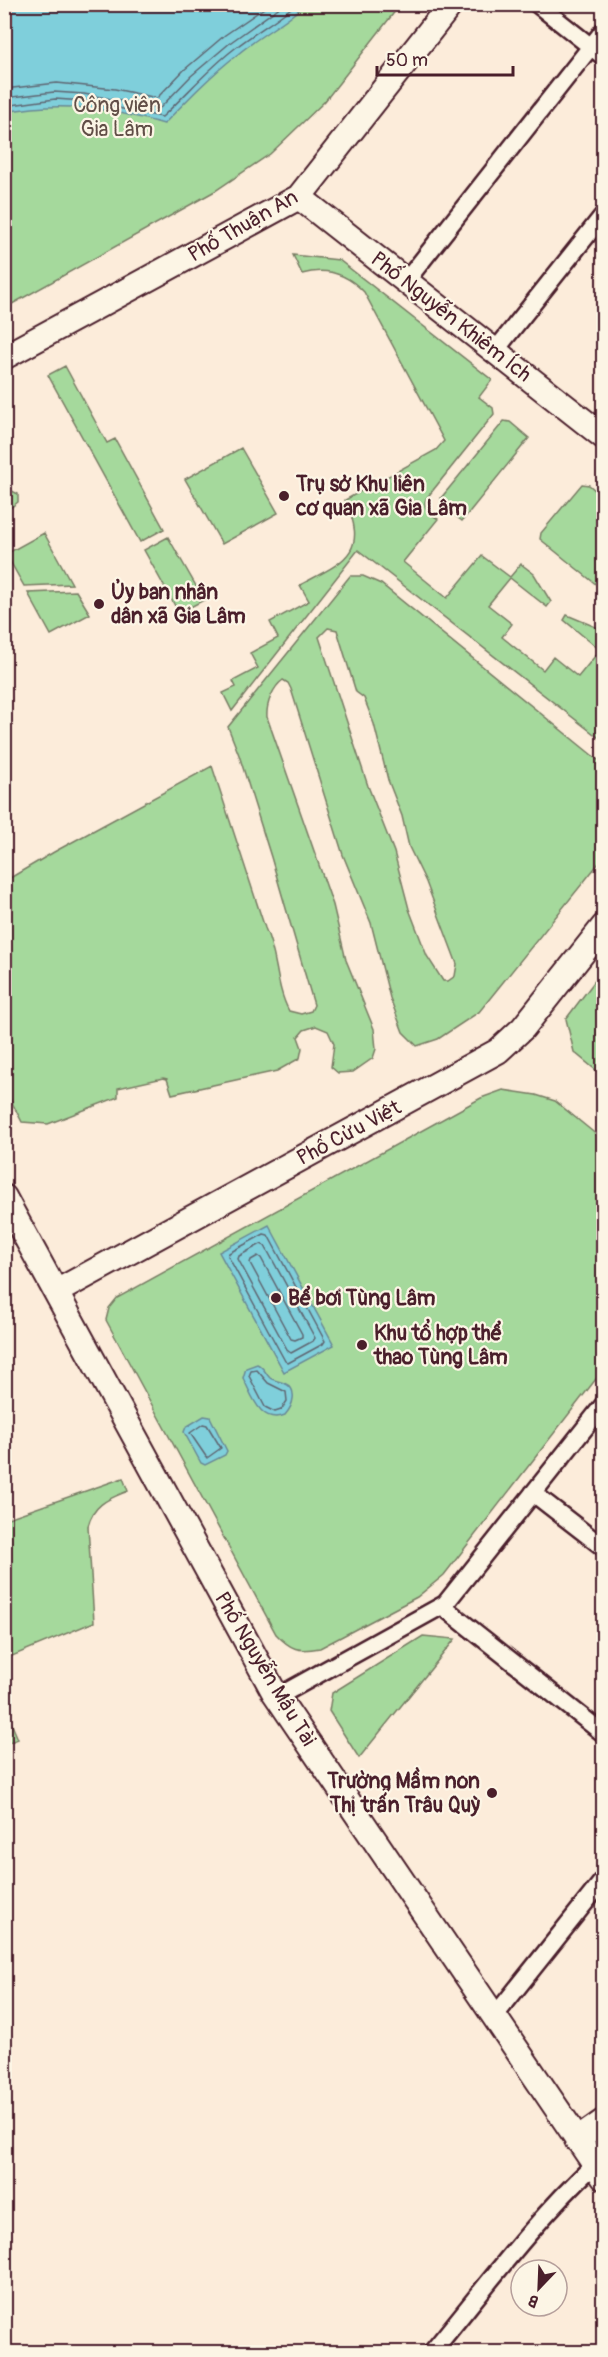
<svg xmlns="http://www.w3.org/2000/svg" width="608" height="2357" font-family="Pangolin,sans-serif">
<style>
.green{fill:#a5d99c;stroke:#787c64;stroke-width:1.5;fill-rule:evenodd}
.water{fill:#7fcfdb;stroke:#6a8995;stroke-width:1.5}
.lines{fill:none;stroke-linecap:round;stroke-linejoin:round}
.shore{stroke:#5f6571;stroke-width:1.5}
.street-casing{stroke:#4a1f2b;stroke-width:21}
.secondary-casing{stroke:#4a1f2b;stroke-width:28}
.street{stroke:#fcf5e5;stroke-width:16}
.secondary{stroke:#fcf5e5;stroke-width:24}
.poi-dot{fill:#4a1f2b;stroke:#fcf5e5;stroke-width:2}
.labels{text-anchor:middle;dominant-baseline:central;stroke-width:4.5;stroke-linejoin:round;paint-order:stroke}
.park-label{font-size:21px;fill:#614e47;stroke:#fcf5e5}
.street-label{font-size:21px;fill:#4a1f2b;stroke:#fcf5e5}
.poi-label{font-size:21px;font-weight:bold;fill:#4a1f2b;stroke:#fcf5e5;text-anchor:start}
</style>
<rect width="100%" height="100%" fill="#fcecda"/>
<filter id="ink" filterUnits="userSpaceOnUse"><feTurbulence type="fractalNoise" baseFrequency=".0167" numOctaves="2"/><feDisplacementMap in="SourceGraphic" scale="12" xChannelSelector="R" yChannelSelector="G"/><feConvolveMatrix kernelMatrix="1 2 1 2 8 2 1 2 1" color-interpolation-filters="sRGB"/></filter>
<g filter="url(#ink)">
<path class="green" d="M5 5H400L325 101 270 154 215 191 5 308Z
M293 255 339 260 492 380 479 397 493 408 494 414 426 499C422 509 431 514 438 519L403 562 447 598 482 556 510 577 521 564 534 574 551 602 547 607 510 578 488 605 512 624 502 637 543 670 553 657 578 677 600 650 564 620 567 615 603 630V645L600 649 604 652V714L600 719 603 722V741L358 550 232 711 223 693 236 687 233 681 258 668 250 653 278 638 270 622 309 601 300 585C343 562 370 554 345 500L436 450 444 441 364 292C347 274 326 267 302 274Z
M65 366 107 443 115 439 164 529 140 542 48 375Z
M504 421 510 422 529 438 462 521 443 506 441 498Z
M241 448 278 513 222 544 185 479Z
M582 484 589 485 603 497V590L540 539 541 533Z
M10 490 18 494V502L5 512V492Z
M44 533 72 584 24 586 6 554Z
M168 537 204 600 179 613 144 550Z
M350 576H363L381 584 603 764V858L479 1012 438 1039 417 1046 403 1032 390 998 371 923 343 855 291 689 288 683 283 680C273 687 266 704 267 717L333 905 346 960 374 1029 376 1049 373 1058 353 1072 338 1073 331 1067 334 1044 328 1031 316 1026 304 1030 298 1037 302 1048 300 1058 277 1071 172 1094 167 1079 163 1078 118 1088V1097L48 1124 22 1122 5 1089V881L54 852 212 766 265 928C278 954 275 985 289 1011L301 1014 311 1011 314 1005 271 857 239 755 228 727ZM328 628 337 630 356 692 364 698 374 724 388 780 402 816 409 847 426 882 457 964 455 976 448 981H443L427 956 409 909 394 852 368 786 319 637Z
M76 591 90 614 51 635 28 593Z
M603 970 604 1076H603L574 1052 566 1019Z
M503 1090 536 1095 555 1101 603 1140V1370L444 1575 417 1597 320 1648C298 1652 291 1650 276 1634L106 1320 109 1308 117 1298 481 1098Z
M123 1478 128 1491C109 1499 94 1503 88 1526L94 1622 5 1659V1519Z
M423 1636 455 1639 359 1758 329 1711 332 1693Z
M4 1706 18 1739 5 1744H4Z"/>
<path class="water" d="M5 4H305V5C284 23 259 36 238 54 211 75 188 99 164 124 107 108 63 101 5 112Z
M269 1225 334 1345 284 1372 219 1252Z
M257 1364C264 1367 265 1373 270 1378 274 1381 280 1381 284 1383 299 1389 293 1406 285 1415 260 1425 252 1395 243 1378L246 1368Z
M204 1416 210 1417 227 1451 225 1455 205 1465 201 1463 184 1432 186 1427Z"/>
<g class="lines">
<path class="shore" d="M4 89 57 83 115 89 157 98 184 70 225 35 270 4
M4 98 54 92 84 94 160 108 191 76 231 42 284 4
M4 106 55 99 84 101 162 117C187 94 208 69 234 49 254 33 276 21 296 4
M264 1234 268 1235 325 1341 323 1344 288 1363 285 1361 228 1256 229 1253Z
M261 1244 265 1246 315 1338 313 1341 291 1353 288 1351 238 1259 239 1256Z
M258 1256 261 1258 302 1334V1337L295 1340 291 1339 250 1263 251 1260Z
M257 1370 268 1383 286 1392 287 1401 281 1410 275 1412 265 1407 249 1376 251 1371Z
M203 1424 207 1425 221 1448 207 1458 190 1433Z"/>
<g class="street-casing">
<path id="street" d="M537 4 604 57
M406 281 604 30
M495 351 604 214
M533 1493 604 1548
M442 1606 604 1734
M277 1697 445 1604 604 1404
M494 2017 604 1879
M432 2352C484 2289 534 2221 594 2165"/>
</g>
<g class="secondary-casing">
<path id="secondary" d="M299 197 604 437
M4 357 299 197 451 4
M4 1197 274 1692 604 2178
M56 1292 498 1051 523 1028 604 926
M577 2140 604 2121"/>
</g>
<use href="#street" class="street"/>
<use href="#secondary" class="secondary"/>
</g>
</g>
<g class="poi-dot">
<circle cx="284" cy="496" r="6"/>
<circle cx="99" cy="604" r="6"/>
<circle cx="276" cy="1298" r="6"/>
<circle cx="362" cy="1345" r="6"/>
<circle cx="492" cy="1793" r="6"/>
</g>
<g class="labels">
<g class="park-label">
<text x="117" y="105">Công viên<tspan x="117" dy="24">Gia Lâm</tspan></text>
</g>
<g class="street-label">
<text transform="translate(243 226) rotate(-30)">Phố Thuận An</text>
<text transform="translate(451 317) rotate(38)">Phố Nguyễn Khiêm Ích</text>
<text transform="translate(349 1133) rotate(-28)">Phố Cửu Việt</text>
<text transform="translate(265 1669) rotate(59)">Phố Nguyễn Mậu Tài</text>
</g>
<g class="poi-label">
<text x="296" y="484">Trụ sở Khu liên<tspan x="296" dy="24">cơ quan xã Gia Lâm</tspan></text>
<text x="111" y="592">Ủy ban nhân<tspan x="111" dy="24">dân xã Gia Lâm</tspan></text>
<text x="288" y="1298">Bể bơi Tùng Lâm</text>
<text x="374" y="1333">Khu tổ hợp thể<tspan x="374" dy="24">thao Tùng Lâm</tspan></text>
<text x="480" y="1781" text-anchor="end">Trường Mầm non<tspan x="480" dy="24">Thị trấn Trâu Quỳ</tspan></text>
</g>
</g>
<rect width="608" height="2357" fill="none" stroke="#fcf5e5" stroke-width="24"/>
<rect x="12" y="12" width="584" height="2333" fill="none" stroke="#4a1f2b" stroke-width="2" filter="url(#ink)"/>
<g transform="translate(539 2288) rotate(203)"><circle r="28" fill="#fcf5e5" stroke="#b59f9b" stroke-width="1.5"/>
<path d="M0-4.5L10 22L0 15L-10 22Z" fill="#4a1f2b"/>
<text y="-9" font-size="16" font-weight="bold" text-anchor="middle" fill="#4a1f2b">B</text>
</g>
<path d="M377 66v9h136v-9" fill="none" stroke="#4a1f2b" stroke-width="3"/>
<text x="386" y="66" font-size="18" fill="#4a1f2b" stroke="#fcf5e5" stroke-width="4.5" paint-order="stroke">50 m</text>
</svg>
